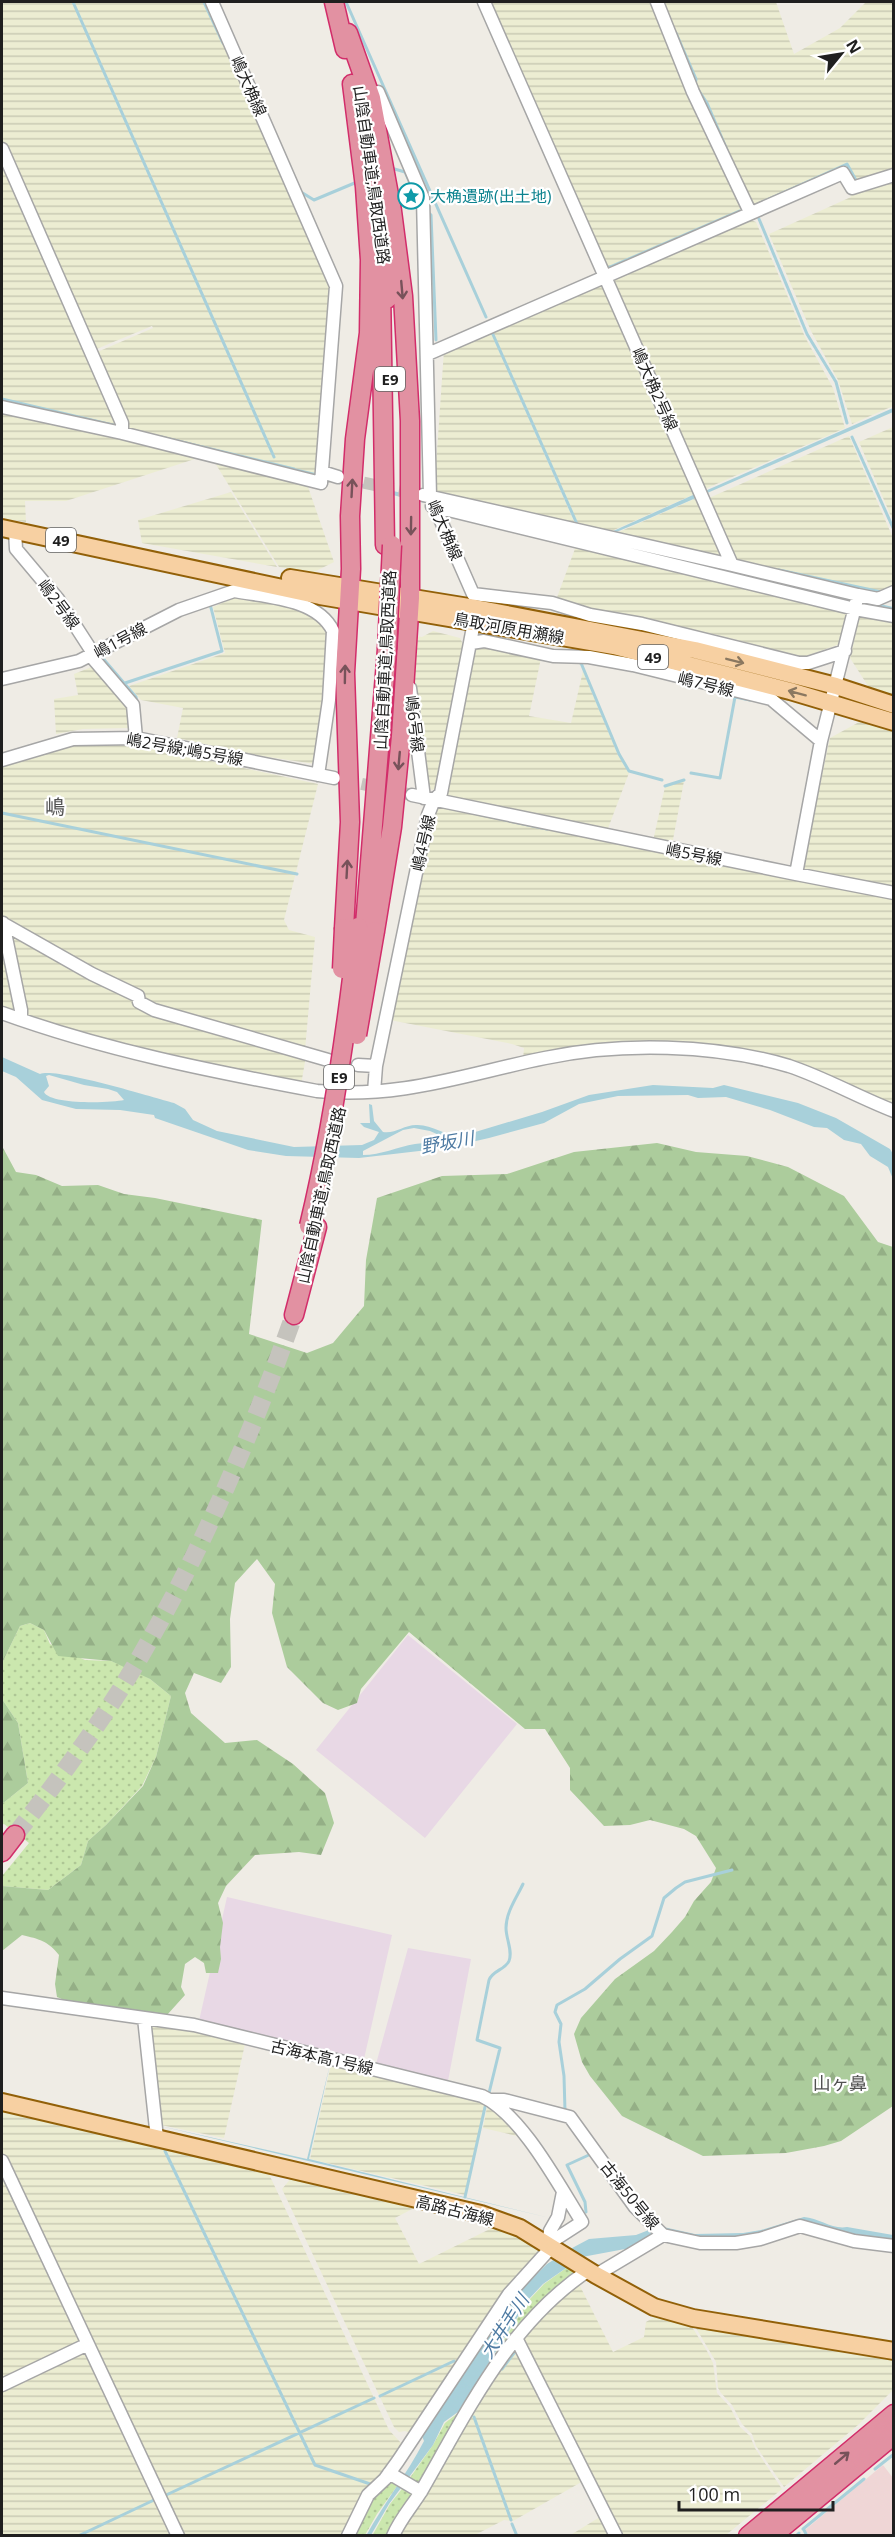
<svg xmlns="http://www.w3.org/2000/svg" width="895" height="2537" font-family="'Open Sans','Noto Sans JP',sans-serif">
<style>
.commercial{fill:#efd6d6}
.industrial{fill:#e8d8e5}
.farmland{fill:url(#farmland-rules)}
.grass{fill:url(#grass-dots)}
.forest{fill:url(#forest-firs)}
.water{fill:#a8d0da;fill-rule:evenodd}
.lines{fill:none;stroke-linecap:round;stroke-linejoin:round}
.stream{stroke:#a8d0da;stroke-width:3}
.minor-tunnel{stroke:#c5c3bd;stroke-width:12;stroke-dasharray:12 6;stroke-linecap:butt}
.highway-tunnel{stroke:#c5c3bd;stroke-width:18;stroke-dasharray:18 9;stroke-linecap:butt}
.minor-casing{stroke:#a6a6a6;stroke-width:15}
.major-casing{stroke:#926008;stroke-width:20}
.highway-casing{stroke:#d22d6a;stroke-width:21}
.minor{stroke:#fff;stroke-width:12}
.major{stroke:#f7d0a2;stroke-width:16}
.highway{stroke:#e291a2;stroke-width:18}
.highway-bridge-casing{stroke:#d22d6a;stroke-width:21;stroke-linecap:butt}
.highway-bridge{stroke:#e291a2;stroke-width:18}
.oneway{stroke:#77525a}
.oneway2{stroke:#8b7860}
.labels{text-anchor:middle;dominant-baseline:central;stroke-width:4.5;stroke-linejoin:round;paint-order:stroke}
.shield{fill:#fff;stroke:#626262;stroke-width:1.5}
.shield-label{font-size:15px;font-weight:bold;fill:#1f1f1f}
.street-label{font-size:16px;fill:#1f1f1f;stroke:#fff}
.culture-label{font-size:16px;fill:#0d838f;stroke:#fff;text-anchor:start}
.water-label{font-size:18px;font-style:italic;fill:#4d7aa2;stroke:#fff}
.neighbourhood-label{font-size:18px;fill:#525252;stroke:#fff}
.quarter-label{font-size:20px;fill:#525252;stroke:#fff}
</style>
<defs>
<pattern id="farmland-rules" width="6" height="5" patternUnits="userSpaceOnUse" patternTransform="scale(1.5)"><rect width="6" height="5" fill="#ecedd2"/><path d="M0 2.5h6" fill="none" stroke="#cacbb4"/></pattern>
<pattern id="grass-dots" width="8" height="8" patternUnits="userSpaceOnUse" patternTransform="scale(1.5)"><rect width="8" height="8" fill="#cbe7ae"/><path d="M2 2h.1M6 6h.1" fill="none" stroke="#aec695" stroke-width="1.8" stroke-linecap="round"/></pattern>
<pattern id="forest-firs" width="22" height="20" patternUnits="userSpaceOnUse" patternTransform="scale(1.5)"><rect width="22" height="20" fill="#accc9c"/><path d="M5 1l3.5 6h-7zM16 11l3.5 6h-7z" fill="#94af86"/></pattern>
</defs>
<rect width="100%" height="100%" fill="#efece5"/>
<path class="commercial" d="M883 2465 893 2478V2535H809L805 2530Z"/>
<path class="industrial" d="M408 1635 517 1724 425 1838 316 1750Z
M227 1897 392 1935 364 2059 199 2021Z
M408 1948 471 1959 448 2081 376 2064Z"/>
<path class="farmland" d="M2 2H208L332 288 317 479 128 433 95 353 153 328 152 326 94 350 2 141Z
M486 2H654L742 202 743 212 608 271Z
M659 2H776L794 54 840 28 866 2H893V172L855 183 844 169 751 207Z
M2 156 118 423 115 429 2 404Z
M893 177V406L852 424 838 380 811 331 769 234 851 197 849 192Z
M748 219 756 222 805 337 833 388 845 428 705 489 611 277Z
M604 282 697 493 605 534 580 528 491 329Z
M490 329 576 526 434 494 444 350Z
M2 410 204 456 66 501H25L26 522 6 519 2 517Z
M893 427V521L859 442Z
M849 436 893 538V587L878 594 736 562 709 498Z
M212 458 306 481 334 562 312 573 279 567Z
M231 492 277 567 142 543 138 520Z
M699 497 726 559 612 535Z
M576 546 850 610 843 643 803 657 718 635 603 612 556 600Z
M238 596 303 608 327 628 325 682 315 764 255 755 177 738 183 708 141 700 129 686 225 653 213 607Z
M860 615 893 620V696L870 689 850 658Z
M433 631 460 638 466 650 437 790 425 789 410 649 416 636 422 637Z
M481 647 541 658 529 716 571 723 583 671 618 755 629 773 607 831 449 799 444 793 473 651 476 648Z
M94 666 128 705 129 728 83 729 56 734 54 699 78 695 74 674Z
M861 721 893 730V890L806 872 802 867 830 738Z
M78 744H132L318 784 284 920 289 930 315 937 305 1050 154 1006 2 919V766Z
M684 781 672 845 653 841 665 787Z
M440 805 893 897V1106L718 1048 523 1059 524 1048 512 1044 390 1020 434 809Z
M2 927 19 1016 2 1009Z
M5 927 135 997V1002L306 1056 301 1085 150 1054 23 1016Z
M148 2021 245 2044 224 2138 156 2124Z
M331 2064 466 2095 485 2105 465 2195 310 2159Z
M487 2107 498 2115 517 2136 483 2128Z
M2 2109 268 2172 389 2430 401 2443 398 2454 346 2535H327L326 2533 325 2536 182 2535 2 2153Z
M2 2170 82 2341 2 2383Z
M292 2177 416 2207 395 2218 419 2264 494 2227 545 2251 411 2433 405 2431 399 2432 394 2427 282 2189Z
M577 2280 613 2352 644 2337 646 2322 659 2314 689 2322 707 2351 713 2363 717 2393 730 2407 740 2427 750 2436 755 2448 782 2489 726 2535H621L519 2340Z
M693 2323 801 2342 849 2354 893 2359V2390L858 2425 784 2487 756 2446 752 2434 742 2424 732 2405 721 2393 718 2388 716 2362Z
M516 2344 585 2480 513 2521 504 2520 475 2535 396 2536Z
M82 2350 88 2353 170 2535H2V2388Z
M603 2515 613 2536H569Z"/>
<path class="grass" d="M30 1623 44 1630 50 1644 85 1660 111 1661 129 1668 150 1679 171 1696 156 1757 142 1786 106 1825 88 1841 81 1865 48 1890 2 1886V1876L29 1843 4 1824 2 1825V1804L28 1783 18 1723 2 1699V1663L20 1626Z
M569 2266 578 2270 577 2275 539 2308 420 2488 407 2482 433 2445 445 2423 458 2413 529 2300 544 2284Z
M388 2480 400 2482 377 2514 365 2535 351 2536 364 2507Z
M405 2485 416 2493 390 2535 372 2536 390 2504Z"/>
<path class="forest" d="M657 1143 696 1152 747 1156 788 1167 844 1196 878 1242 893 1247V2106L841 2141 824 2146 786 2153 703 2156 622 2116 590 2076 582 2062 574 2034 581 2018 615 1979 654 1951 672 1932 685 1917 694 1901 711 1882 716 1868 696 1836 684 1829 650 1820 630 1825 604 1826 570 1790V1768L545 1729H525L409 1632 361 1689 357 1703 338 1710 323 1703 287 1667 272 1613 275 1584 257 1559 235 1583 230 1619 231 1667 221 1683 194 1673 185 1693 191 1713 225 1743 257 1740 293 1764 325 1793 334 1823 321 1855 299 1852 255 1855 226 1886 218 1903 223 1923 220 1947 221 1959 218 1973H206L204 1963 195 1957 185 1964 181 1987 185 1995 167 2015 69 2002 57 1997 55 1984 59 1955C48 1941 39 1939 22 1935L2 1951V1886L48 1890 81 1865 88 1841 106 1825 143 1786 156 1757 171 1696 150 1679 111 1661 58 1656 44 1630 30 1623 20 1626 2 1663V1146L16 1172 36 1175 62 1186 98 1185 124 1194 155 1198 262 1220 249 1334 307 1353 333 1343 364 1306 366 1260 377 1198 442 1176 507 1174 574 1152Z
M2 1699 18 1723 28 1783 2 1804Z"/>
<path class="water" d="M893 408V412L650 518 614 533 611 532 693 495 689 481 696 495Z
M294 468 893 607V611L429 504 292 470Z
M2 1057 40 1074C55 1067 152 1097 174 1103L185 1109 193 1120 217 1131 294 1147 362 1145 374 1140 379 1132 364 1127 360 1123H370L369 1104 372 1105 374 1121 383 1132C395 1134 404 1125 416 1125 432 1124 446 1137 462 1136L542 1112 589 1095 653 1085 713 1088 724 1085 798 1103 836 1118 890 1149 893 1154V1179L888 1167 870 1156 861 1144 844 1140 827 1128 814 1127 770 1110 726 1097 698 1098 688 1095 618 1096 579 1104 544 1123 489 1138 445 1148 359 1158 286 1156 248 1150 155 1118 154 1115 120 1110 76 1109 42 1100 16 1077 2 1071ZM49 1075 84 1085 108 1089 117 1092 124 1100C111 1103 50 1105 44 1092L49 1086 46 1076ZM414 1128 430 1131 448 1139C437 1143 427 1142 415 1144 397 1147 381 1155 363 1155V1151L403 1130Z
M330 2064 309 2159 550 2218 156 2125 307 2159Z
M804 2217C819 2218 833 2230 847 2227L893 2235V2243L867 2240 814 2225 757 2238 705 2242 664 2232 627 2251 625 2249 582 2257 543 2284 528 2300 458 2412 444 2422 433 2445 389 2504 371 2535 366 2536C384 2503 407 2474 424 2441L422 2436 519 2291 547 2264 574 2247 589 2239 636 2235 659 2226 695 2234 743 2233 761 2230Z"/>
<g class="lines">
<path class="stream" d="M73 2 274 457
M204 2 223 43
M346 2 486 317
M676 33 696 79 695 86
M699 91 707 103 727 150
M391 168 405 172 418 201
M301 192 314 200 357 182
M760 203 847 164 857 182
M428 212 431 215 436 340
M759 219 807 334 836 382 847 423
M608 268 740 211
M491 330 577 524
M2 399 117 426
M161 437 294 469
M852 437 894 530
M779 570 881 592
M100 655 136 697 137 702
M577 662 581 663 619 754 629 771 662 780
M125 683 222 651 210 604
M691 773 720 778 735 697 750 700
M665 786 684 780
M2 813 297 874
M477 814 547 829
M489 2093 500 2048 477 2040 489 1980C493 1970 505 1970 509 1961 513 1951 506 1939 506 1928 506 1912 517 1897 523 1884
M565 2111 564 2076 559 2042 561 2024 555 2012 557 2005 585 1989 620 1959 652 1936 664 1898 676 1888 685 1882 732 1870
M165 2151 315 2465 373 2485
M2 2174 29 2232
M465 2197 485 2107
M586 2212 585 2202 567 2165 591 2154 590 2153
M502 2369 517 2349
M380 2396 454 2361
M474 2417 511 2520
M875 2469 894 2454
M164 2496 374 2398
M512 2524 517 2536
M803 2529 864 2479
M804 2530 807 2536
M78 2536 154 2500
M796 2536 799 2533"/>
<path class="minor-tunnel" d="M346 479 417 494
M344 780 412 795"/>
<path class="highway-tunnel" d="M15 1835C53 1787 89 1739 122 1687 194 1570 248 1444 294 1315"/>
<g class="minor-casing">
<path id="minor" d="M657 2 693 92 750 212
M378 92 423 198 430 496 473 594 552 603 590 615 642 624 799 663H808L845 651
M2 149 122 423V433
M428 354 843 173 852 188 894 175
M2 407 122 433 321 483 336 286 212 2
M322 472 338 477
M423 495 732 565
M432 506 855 609 894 616
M15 531 16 549 58 599 91 650V656L133 705 136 738
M234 591C266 597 317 598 333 631L329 700 318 775
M858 595 878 599 894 592
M471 643 484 641 553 656 589 657 633 665 771 699 821 741
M2 679 79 661 179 610 234 591
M410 688 424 798
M2 760 73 739 136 738 334 778
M412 795 796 874 821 741 858 595 732 565 484 2
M796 874 894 893
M2 923 92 974 138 996 139 1002 154 1010 328 1060
M3 923 21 1010V1019
M2 1013C104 1050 210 1071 317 1091 400 1099 466 1074 545 1058 620 1042 715 1044 789 1066 825 1078 858 1097 894 1111
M358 1065 376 1066
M374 1092 376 1066 428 815 434 800 441 793 474 622
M2 1998 194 2025 482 2096C522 2115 558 2184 582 2222L548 2244
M144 2018 157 2138
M489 2100H504L570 2117 635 2207 663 2235 700 2243H736L760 2239 800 2226 854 2241 894 2246
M2 2161 178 2536
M596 2275 663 2235
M516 2338 616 2536
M2 2385 88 2344
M389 2473 421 2492
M348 2536 368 2495 385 2479 398 2461 509 2294 547 2252 550 2231 558 2217 563 2192
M393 2536C400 2519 413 2505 422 2490 468 2410 510 2322 589 2270"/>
</g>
<g class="major-casing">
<path id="major" d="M2 528 320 596 614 646 790 691 894 722
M290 578 475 608 695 650 836 686 894 705
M2 2102 481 2214 520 2228 596 2275 654 2307 693 2318 894 2351"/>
</g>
<g class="highway-casing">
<path id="highway" d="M334 2 345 49
M348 33 371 98 392 211 403 296 410 421V598L401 736 392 827 375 931
M379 204 387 299
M381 286 385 545
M365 925 387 649
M344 928 350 822 345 673 351 569 350 516 355 439 369 333 370 260 365 187 352 84
M294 1315 317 1227
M2 1852 15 1835
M748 2536 894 2414
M772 2536 894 2435"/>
</g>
<use href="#minor" class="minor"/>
<use href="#major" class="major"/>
<use href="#highway" class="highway"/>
<g class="highway-bridge-casing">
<path id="highway-bridge" d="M387 649 392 545
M342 969 344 928
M357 1035 375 931
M309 1226C333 1127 347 1027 358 927"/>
</g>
<use href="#highway-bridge" class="highway-bridge"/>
</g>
<defs><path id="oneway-shaft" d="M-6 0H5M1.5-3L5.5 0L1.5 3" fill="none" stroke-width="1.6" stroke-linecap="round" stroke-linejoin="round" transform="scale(1.5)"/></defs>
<g class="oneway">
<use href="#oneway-shaft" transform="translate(402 290) rotate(85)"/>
<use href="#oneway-shaft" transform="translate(352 488) rotate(-87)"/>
<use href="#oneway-shaft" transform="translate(411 526) rotate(91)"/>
<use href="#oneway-shaft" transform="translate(345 674) rotate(-89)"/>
<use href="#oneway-shaft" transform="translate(399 761) rotate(95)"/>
<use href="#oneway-shaft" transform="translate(347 869) rotate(-87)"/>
<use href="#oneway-shaft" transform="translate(842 2458) rotate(-40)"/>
</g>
<g class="oneway2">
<use href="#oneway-shaft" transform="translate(735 661) rotate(14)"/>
<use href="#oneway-shaft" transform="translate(797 693) rotate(-165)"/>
</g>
<defs>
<g id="sight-ring" transform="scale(1.35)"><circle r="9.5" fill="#fff" stroke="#0f9aa8" stroke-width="1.5"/><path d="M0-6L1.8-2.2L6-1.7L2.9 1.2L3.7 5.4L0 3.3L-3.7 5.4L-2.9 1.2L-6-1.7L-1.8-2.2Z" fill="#0f9aa8"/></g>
</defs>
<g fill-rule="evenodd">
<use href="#sight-ring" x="411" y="196"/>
</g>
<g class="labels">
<g class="shield">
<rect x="375" y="367" width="30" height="24" rx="4.5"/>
<rect x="46" y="528" width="30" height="24" rx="4.5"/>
<rect x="638" y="645" width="30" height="24" rx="4.5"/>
<rect x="324" y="1065" width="30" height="24" rx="4.5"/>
</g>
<g class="shield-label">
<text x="390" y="379">E9</text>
<text x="61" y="540">49</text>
<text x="653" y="657">49</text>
<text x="339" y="1077">E9</text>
</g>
<g class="street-label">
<text transform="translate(249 86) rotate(66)">嶋大桷線</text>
<text transform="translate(372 175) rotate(82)">山陰自動車道;鳥取西道路</text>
<text transform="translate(655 389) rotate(66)">嶋大桷2号線</text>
<text transform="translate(445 530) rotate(67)">嶋大桷線</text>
<text transform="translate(59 604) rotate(53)">嶋2号線</text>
<text transform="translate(509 628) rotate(10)">鳥取河原用瀬線</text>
<text transform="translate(120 640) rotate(-28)">嶋1号線</text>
<text transform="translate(385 660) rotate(-87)">山陰自動車道;鳥取西道路</text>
<text transform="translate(706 684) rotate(14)">嶋7号線</text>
<text transform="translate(415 724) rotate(83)">嶋6号線</text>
<text transform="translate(185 749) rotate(10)">嶋2号線;嶋5号線</text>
<text transform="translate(423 843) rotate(-77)">嶋4号線</text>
<text transform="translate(694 854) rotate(11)">嶋5号線</text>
<text transform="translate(321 1195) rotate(-78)">山陰自動車道;鳥取西道路</text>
<text transform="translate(322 2057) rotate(13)">古海本高1号線</text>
<text transform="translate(630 2195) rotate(51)">古海50号線</text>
<text transform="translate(455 2210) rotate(14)">高路古海線</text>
</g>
<g class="culture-label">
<text x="430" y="196">大桷遺跡(出土地)</text>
</g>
<g class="water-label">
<text transform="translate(447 1142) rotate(-10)">野坂川</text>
<text transform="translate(504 2326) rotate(-57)">大井手川</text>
</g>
<g class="neighbourhood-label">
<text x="840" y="2083">山ヶ鼻</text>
</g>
<g class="quarter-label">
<text x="55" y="806">嶋</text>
</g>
</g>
<rect width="895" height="2537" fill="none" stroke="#1f1f1f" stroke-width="6"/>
<g transform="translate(841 54) rotate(60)" stroke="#ffffff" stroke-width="4.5" paint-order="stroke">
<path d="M0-4.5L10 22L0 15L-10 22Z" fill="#1f1f1f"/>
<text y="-9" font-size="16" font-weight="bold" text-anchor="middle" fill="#1f1f1f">N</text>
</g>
<path d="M679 2501v9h154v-9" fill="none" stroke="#1f1f1f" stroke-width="3"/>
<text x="688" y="2501" font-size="18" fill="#1f1f1f" stroke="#ffffff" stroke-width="4.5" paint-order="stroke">100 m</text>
</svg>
